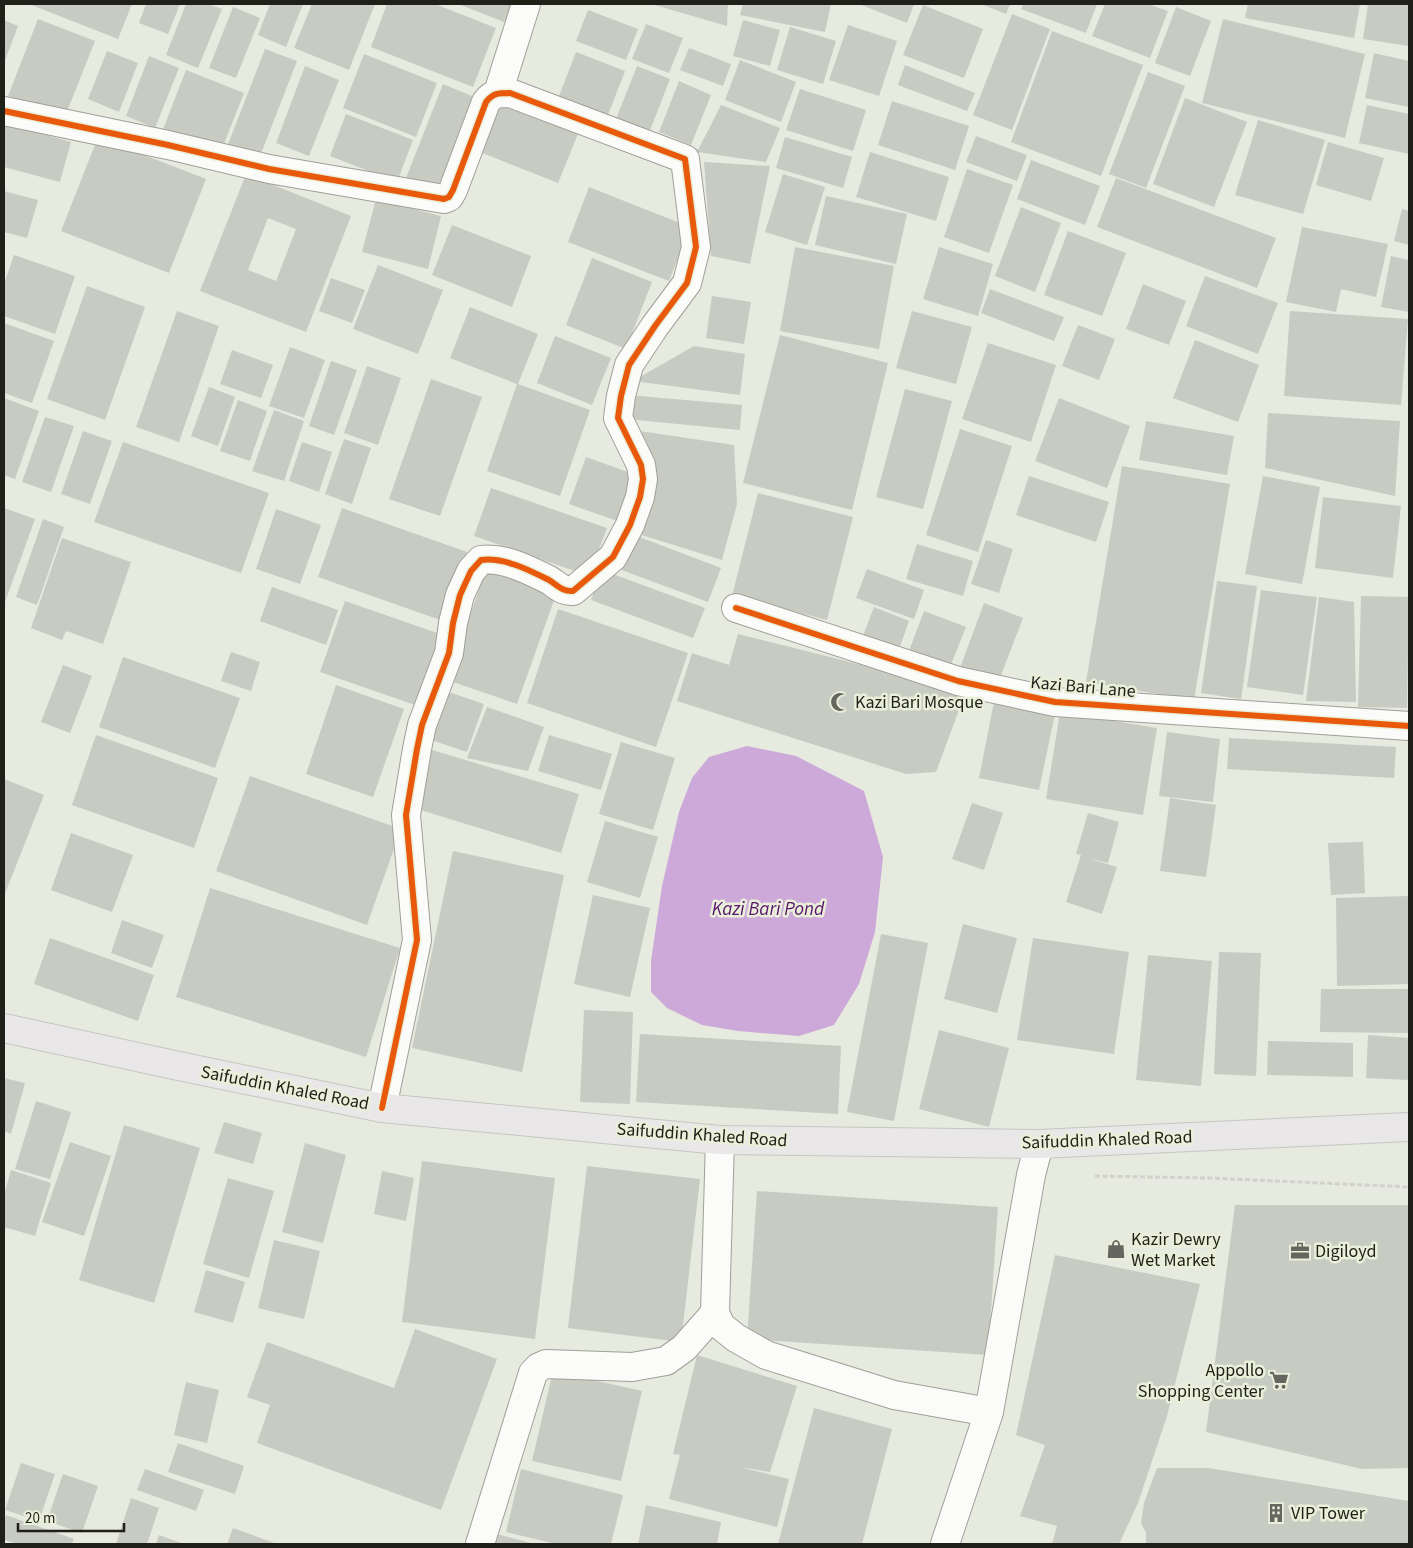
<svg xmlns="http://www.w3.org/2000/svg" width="1413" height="1548" font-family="'Source Sans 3',sans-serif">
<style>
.water{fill:#cca9d8}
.building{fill:#c8cbc2;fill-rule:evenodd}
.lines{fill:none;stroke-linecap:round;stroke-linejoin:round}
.minor-casing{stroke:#9ea098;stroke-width:30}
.major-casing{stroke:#c5c7c1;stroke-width:30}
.path{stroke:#d1d1ce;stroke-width:3;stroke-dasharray:5 2.5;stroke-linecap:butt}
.minor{stroke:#fbfcfa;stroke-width:28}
.major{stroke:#eae7e9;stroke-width:28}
.cycleway-casing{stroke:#eaefda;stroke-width:9}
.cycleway{stroke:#e8590c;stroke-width:6}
.labels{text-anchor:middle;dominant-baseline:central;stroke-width:5;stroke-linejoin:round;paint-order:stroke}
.street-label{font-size:18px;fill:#1f2119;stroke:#eaefda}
.poi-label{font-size:18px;fill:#1f2119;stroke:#eaefda;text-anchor:start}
.water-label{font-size:19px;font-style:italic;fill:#56156b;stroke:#eaefda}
</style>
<rect width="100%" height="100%" fill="#e7eadf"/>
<path class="water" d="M747 746 796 756 864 791 883 857 875 932 859 984 834 1025 799 1036 738 1031 702 1025 667 1008 651 992V961L662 886 679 812 692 778 709 757Z"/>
<path class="building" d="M29 4H132L118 39Z
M146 4H180L168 34 139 23Z
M186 4H208L222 9 198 68 166 55Z
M270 4H303L286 47 258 35Z
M312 4H375L349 70 294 48Z
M387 4H435L496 28 473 87 371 47Z
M458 4H511L504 22Z
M651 4H728L727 26Z
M743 4H831L825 32 740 15Z
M859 4H914L907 23Z
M981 4H1010L1006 14Z
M1023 4H1097L1086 33 1021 9Z
M1105 4H1148L1168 11 1150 58 1092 36Z
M1248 4H1360L1354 38 1245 18Z
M1368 4H1409V46L1363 39Z
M923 5 983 29 964 78 903 55Z
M233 7 260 18 236 78 209 68Z
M1176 7 1211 21 1190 76 1155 63Z
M588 10 638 29 626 60 576 41Z
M1012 14 1050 29 1012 130 973 115Z
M38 19 95 41 64 119 8 96Z
M1223 19 1365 54 1345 138 1202 103Z
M4 20 18 26 4 63Z
M743 20 780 30 770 66 733 56Z
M646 24 683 38 669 73 632 59Z
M848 25 897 41 879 96 829 80Z
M790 27 836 41 823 84 777 70Z
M1052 31 1143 65 1101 176 1011 142Z
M689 48 731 64 723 86 680 70Z
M265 49 297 61 257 164 225 152Z
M107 51 138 63 119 112 88 99Z
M576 52 625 71 608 115 559 96Z
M1374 53 1409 61V107L1365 98Z
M364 54 437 83 416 137 343 108Z
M149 56 179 68 155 128 126 116Z
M740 60 796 82 781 122 725 100Z
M905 65 975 93 967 111 898 85Z
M305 66 339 80 309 156 276 143Z
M637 66 670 79 649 133 616 119Z
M186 70 244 93 220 154 162 132Z
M1148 72 1185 86 1146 188 1109 174Z
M679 81 711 95 691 145 659 132Z
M443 84 479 99 443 192 406 178Z
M800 89 866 110 853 151 786 130Z
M501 98 580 129 558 183 480 152Z
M1185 98 1247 122 1214 207 1153 184Z
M892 101 969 126 955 170 878 145Z
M721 105 780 128 766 162 697 152Z
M1367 105 1409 114V154L1359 143Z
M346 114 413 140 397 182 330 156Z
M1258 120 1325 140 1303 214 1235 195Z
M4 123 71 142 60 182 4 167Z
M976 136 1027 155 1017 181 966 162Z
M98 137 206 179 169 273 61 231Z
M785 137 852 157 843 188 776 168Z
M1328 142 1384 158 1371 201 1316 185Z
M870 152 949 177 936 221 856 197Z
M1031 160 1100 186 1085 225 1017 199Z
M704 162 770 166 750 264 711 256Z
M967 169 1013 185 989 253 944 237Z
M246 174 351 216 306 332 200 291ZM268 218 296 229 276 281 248 270Z
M783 174 825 187 807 245 765 232Z
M1116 178 1276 238 1257 288 1097 227Z
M589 187 690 227 669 281 568 242Z
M4 191 38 200 27 238 4 232Z
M826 196 907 214 896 264 815 245Z
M376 199 441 216 428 269 362 252Z
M1021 207 1061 223 1035 292 995 276Z
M1402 209 1409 211V245L1394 241Z
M452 225 531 256 512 307 432 275Z
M1302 227 1388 244 1376 297 1341 289 1336 312 1286 302Z
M1068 231 1126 253 1102 316 1044 295Z
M795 247 894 266 879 349 780 331Z
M939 247 993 264 978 316 923 299Z
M14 255 75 276 55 334 4 316V284Z
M1391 256 1409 260V312L1381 307Z
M592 258 652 282 626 349 566 325Z
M378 265 443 290 418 354 353 329Z
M1205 276 1278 303 1258 354 1186 326Z
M331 278 365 290 352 323 319 311Z
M1143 284 1186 301 1169 345 1126 329Z
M87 286 145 307 105 420 47 399Z
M990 289 1064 317 1054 341 981 313Z
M712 296 751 302 744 344 706 338Z
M470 307 538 334 518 384 590 410 560 496 487 471 517 384 450 358Z
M177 311 219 326 179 442 136 427Z
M912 311 972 327 956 384 896 368Z
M1290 311 1408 319 1401 405 1284 396Z
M4 323 54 341 32 403 4 393Z
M1078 325 1115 339 1099 380 1062 366Z
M780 335 888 363 852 510 743 483Z
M555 336 611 358 592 405 537 383Z
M1195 340 1259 365 1238 422 1173 398Z
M988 343 1056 365 1031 442 962 419Z
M694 346 745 354 740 395 633 381Z
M290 347 325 360 304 418 269 406Z
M232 350 273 365 261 398 220 384Z
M331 361 357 370 334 435 309 426Z
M367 366 401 378 378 445 344 433Z
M431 379 482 397 440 516 389 499Z
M209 387 235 397 218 446 191 436Z
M905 389 952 401 923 509 876 497Z
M628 395 742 405 740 430 626 419Z
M4 398 39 411 15 479 4 475Z
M1059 398 1130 426 1107 488 1035 461Z
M238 400 267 411 250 461 220 451Z
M274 410 304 421 284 481 252 471Z
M1268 413 1400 421 1395 496 1265 468Z
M45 417 74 426 51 492 22 482Z
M1146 421 1234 436 1227 475 1139 460Z
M960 429 1012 446 978 552 926 535Z
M633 430 734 445 737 504 722 560 635 533Z
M83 431 112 441 90 504 61 494Z
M344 439 371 448 352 504 325 494Z
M123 442 269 493 241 573 94 522Z
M302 442 332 452 319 492 289 481Z
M586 457 639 476 623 523 569 504Z
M1122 466 1230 484 1194 700 1086 682Z
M1029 476 1109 502 1096 542 1016 515Z
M1263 476 1320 487 1302 584 1245 574Z
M491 488 607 528 589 576 474 536Z
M758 493 853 517 827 620 732 596Z
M1323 497 1401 506 1393 578 1315 568Z
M4 508 35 519 4 605Z
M342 508 467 552 443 621 318 577Z
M276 509 321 525 300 584 256 569Z
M43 519 64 527 37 605 16 597Z
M629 533 721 568 708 602 616 568Z
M62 538 131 562 103 644 66 631 62 640 31 628Z
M986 540 1013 549 999 593 971 584Z
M917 544 973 561 963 596 906 579Z
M488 564 558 589 517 704 447 680Z
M867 569 924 590 914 619 856 598Z
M602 570 705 608 693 638 591 600Z
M1217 581 1257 586 1241 699 1201 693Z
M272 587 338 610 326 645 260 621Z
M1261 590 1317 597 1303 695 1247 687Z
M1361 596 1409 597 1407 708 1358 707Z
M1319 597 1354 602 1356 702 1306 701Z
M345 601 443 635 418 706 320 672Z
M984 603 1023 618 998 683 960 668Z
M874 607 909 621 897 655 861 641Z
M558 609 688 653 656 747 527 703Z
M924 611 966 627 948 672 907 656Z
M738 634 966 691 936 772 906 774 677 701 692 653 729 665Z
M231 652 260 662 251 691 221 681Z
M123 657 240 698 215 768 99 727Z
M63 665 92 676 70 733 41 722Z
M336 685 404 709 373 797 306 774Z
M440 689 484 704 467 752 422 737Z
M995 697 1056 709 1039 790 979 778Z
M487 707 544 727 528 771 467 758Z
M1060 712 1157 728 1143 815 1046 799Z
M1167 732 1220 739 1213 802 1159 796Z
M96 735 218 778 194 848 72 805Z
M549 735 612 754 601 790 538 771Z
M1229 738 1396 747 1394 778 1227 769Z
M621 742 675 758 653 830 599 814Z
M432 750 579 794 561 853 414 808Z
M250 776 401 829 367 925 216 871Z
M4 779 44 795 4 896Z
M1170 798 1216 805 1206 877 1160 871Z
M972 803 1003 813 984 870 952 859Z
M1088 813 1119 822 1108 863 1087 858 1117 867 1102 914 1066 902 1081 855 1076 854Z
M605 821 658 837 640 898 587 882Z
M71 833 133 855 112 912 51 890Z
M1363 842 1365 893 1331 895 1328 843Z
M453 851 564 875 522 1072 412 1048Z
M210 888 400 948 366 1057 176 997Z
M593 895 650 908 630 997 574 984Z
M1409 896V984L1337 986 1336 898Z
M122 920 164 935 152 968 111 953Z
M963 924 1017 938 997 1013 944 999Z
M881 934 928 943 894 1121 847 1112Z
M50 938 154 975 138 1021 34 984Z
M1033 938 1129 952 1114 1054 1017 1040Z
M1219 952 1261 953 1256 1076 1214 1074Z
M1148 955 1212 961 1201 1086 1136 1080Z
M1321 989H1409V1033L1320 1032Z
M584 1010 633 1012 630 1104 580 1102Z
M939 1030 1009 1048 989 1127 919 1109Z
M640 1034 841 1046 838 1114 636 1102Z
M1368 1035 1409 1038V1080L1366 1078Z
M1268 1041 1353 1043V1077L1267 1075Z
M4 1078 25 1083 11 1134 4 1131Z
M36 1101 71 1112 50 1179 15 1169Z
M224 1122 262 1133 253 1164 214 1153Z
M124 1125 200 1148 154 1303 79 1280Z
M70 1142 111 1156 84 1236 42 1222Z
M305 1143 346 1155 323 1243 282 1232Z
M422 1161 555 1178 535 1339 402 1322Z
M587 1166 700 1179 681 1342 568 1328Z
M11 1170 51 1183 35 1236 4 1227V1195Z
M382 1171 414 1178 406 1221 374 1214Z
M228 1178 274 1191 249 1278 203 1264Z
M757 1191 998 1207 988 1355 747 1339Z
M1235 1205H1409V1468L1362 1469 1206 1432Z
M274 1240 320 1251 304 1319 258 1308Z
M1055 1255 1200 1284 1167 1416 1138 1503 1120 1542 1117 1544H1052L1057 1526 1020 1516 1045 1445 1016 1435Z
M206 1270 245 1282 233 1323 194 1312Z
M415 1329 497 1359 441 1510 257 1443 270 1405 247 1397 267 1342 394 1388Z
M697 1355 797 1386 770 1472 740 1467 789 1479 777 1527 669 1499 680 1455 673 1454Z
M553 1371 642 1391 621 1481 532 1461Z
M186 1382 219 1390 207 1443 174 1435Z
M814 1408 892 1429 862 1544H778Z
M178 1443 244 1466 235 1494 168 1472Z
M21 1463 55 1474 39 1521 5 1510Z
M1157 1468H1209L1409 1501V1544H1146V1533L1141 1523 1144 1503Z
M145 1469 204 1490 196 1511 137 1490Z
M521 1469 623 1495 611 1544H556L506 1532Z
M63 1474 98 1486 82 1533 47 1521Z
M131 1498 159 1508 147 1544H116Z
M646 1505 721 1522 717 1544H638Z
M6 1515 74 1539 72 1544H18L4 1540V1523Z
M233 1528 277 1544H227Z
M497 1534 535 1544H495Z
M159 1535 184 1544H156Z"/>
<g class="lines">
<g class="minor-casing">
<path id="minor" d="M498 93 526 4
M4 111 168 145 269 169 444 199 449 197 453 190 486 102C493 93 498 93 510 93L685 159 696 247 687 283 655 326 629 365 621 396 618 418 641 465 643 479 640 497 630 525 613 557 573 591C563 592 557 585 549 580 529 570 504 557 481 560L471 571 460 595 453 623 449 653 422 725 417 749 406 815 417 940 382 1108
M736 608 958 681 1055 702 1409 726
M720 1140 715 1313 721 1326 736 1338 766 1355 894 1395 989 1412
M480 1544 533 1373 539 1367 546 1364 632 1367 666 1361 684 1348 715 1313
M945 1544 989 1412 1031 1175 1039 1144"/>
</g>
<g class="major-casing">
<path id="major" d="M4 1028 174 1065 382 1108 720 1140 1039 1144 1409 1127"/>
</g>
<path class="path" d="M1095 1176 1209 1178 1409 1187"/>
<use href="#minor" class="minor"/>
<use href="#major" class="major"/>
<g class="cycleway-casing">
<path id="cycleway" d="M4 111 168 145 269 169 444 199 449 197 453 190 486 102C493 93 498 93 510 93L685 159 696 247 687 283 655 326 629 365 621 396 618 418 641 465 643 479 640 497 630 525 613 557 573 591C563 592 557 585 549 580 529 570 504 557 481 560L471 571 460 595 453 623 449 653 422 725 417 749 406 815 417 940 382 1108
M736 608 958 681 1055 702 1409 726"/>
</g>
<use href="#cycleway" class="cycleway"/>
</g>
<defs>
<g id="mosque-bare" transform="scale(1.5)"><path d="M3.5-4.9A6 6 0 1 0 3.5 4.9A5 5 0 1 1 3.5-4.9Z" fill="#65675e" stroke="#eaefda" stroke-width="2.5" paint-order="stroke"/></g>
<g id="shop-bare" transform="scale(1.5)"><path d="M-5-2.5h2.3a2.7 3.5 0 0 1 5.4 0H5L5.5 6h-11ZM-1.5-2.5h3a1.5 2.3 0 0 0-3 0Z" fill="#65675e" stroke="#eaefda" stroke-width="2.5" paint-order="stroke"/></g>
<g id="office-bare" transform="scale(1.5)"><path d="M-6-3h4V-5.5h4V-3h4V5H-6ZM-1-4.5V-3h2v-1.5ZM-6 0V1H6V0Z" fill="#65675e" stroke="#eaefda" stroke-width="2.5" paint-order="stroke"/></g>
<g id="supermarket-bare" transform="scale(1.5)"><path d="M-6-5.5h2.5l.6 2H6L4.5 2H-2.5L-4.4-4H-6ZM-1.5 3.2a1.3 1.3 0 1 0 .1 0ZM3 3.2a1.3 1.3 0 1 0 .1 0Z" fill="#65675e" stroke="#eaefda" stroke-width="2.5" paint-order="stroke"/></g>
<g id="building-bare" transform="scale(1.5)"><path d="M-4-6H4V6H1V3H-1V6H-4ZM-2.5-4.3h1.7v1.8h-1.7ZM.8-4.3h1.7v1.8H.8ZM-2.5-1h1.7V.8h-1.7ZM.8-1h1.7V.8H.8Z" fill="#65675e" stroke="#eaefda" stroke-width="2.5" paint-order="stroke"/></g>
</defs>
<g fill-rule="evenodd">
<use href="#mosque-bare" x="840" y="702"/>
<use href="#shop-bare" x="1116" y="1249"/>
<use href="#office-bare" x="1300" y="1251"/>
<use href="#supermarket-bare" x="1279" y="1380"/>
<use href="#building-bare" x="1276" y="1513"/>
</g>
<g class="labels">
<g class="street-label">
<text transform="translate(1083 687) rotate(5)">Kazi Bari Lane</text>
<text transform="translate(285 1088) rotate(11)">Saifuddin Khaled Road</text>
<text transform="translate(702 1135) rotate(4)">Saifuddin Khaled Road</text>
<text transform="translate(1107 1140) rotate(-2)">Saifuddin Khaled Road</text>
</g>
<g class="poi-label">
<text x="855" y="702">Kazi Bari Mosque</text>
<text x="1131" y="1239">Kazir Dewry<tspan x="1131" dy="21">Wet Market</tspan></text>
<text x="1315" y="1251">Digiloyd</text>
<text x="1264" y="1370" text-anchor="end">Appollo<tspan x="1264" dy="21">Shopping Center</tspan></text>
<text x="1291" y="1513">VIP Tower</text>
</g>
<g class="water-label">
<text x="768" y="909">Kazi Bari Pond</text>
</g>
</g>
<rect width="1413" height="1548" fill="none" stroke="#1f2119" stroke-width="10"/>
<path d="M18 1523v8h106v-8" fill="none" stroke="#1f2119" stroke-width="2.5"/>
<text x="25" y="1523" font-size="15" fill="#1f2119" stroke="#eaefda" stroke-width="4" paint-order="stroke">20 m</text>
</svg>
